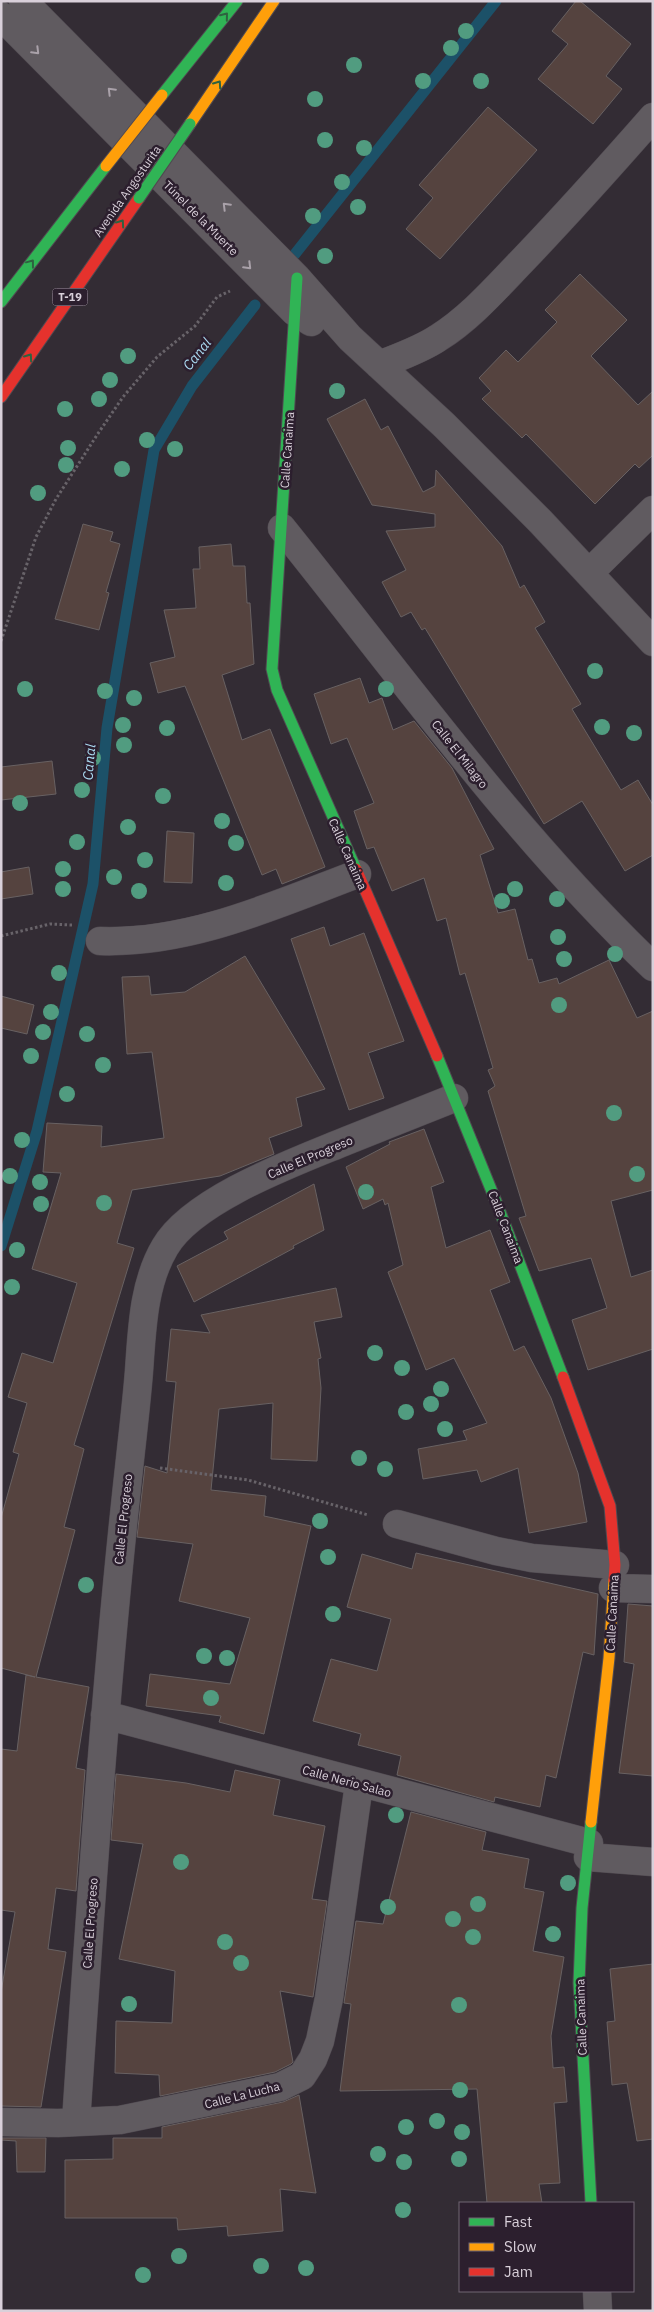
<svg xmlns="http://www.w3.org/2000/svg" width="654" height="2312" font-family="'IBM Plex Sans',sans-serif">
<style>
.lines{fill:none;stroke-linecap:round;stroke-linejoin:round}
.stream{stroke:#1c5168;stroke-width:11}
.building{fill:#55433f;stroke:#686162}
.street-casing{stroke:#504a51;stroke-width:29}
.fast-casing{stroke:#504a51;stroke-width:13}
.slow-casing{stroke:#504a51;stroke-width:13}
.jam-casing{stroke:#504a51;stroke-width:13}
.path{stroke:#686369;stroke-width:3;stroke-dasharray:2.5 2.5;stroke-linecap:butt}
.street{stroke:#605b60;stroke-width:28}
.fast{stroke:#30b455;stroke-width:11}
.slow{stroke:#ff9f0a;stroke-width:11}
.jam{stroke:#e5322d;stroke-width:11}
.fast-bridge-casing{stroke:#504a51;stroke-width:13;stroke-linecap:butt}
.slow-bridge-casing{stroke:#504a51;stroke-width:13;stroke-linecap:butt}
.fast-bridge{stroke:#30b455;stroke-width:11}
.slow-bridge{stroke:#ff9f0a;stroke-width:11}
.tree{fill:#519c80}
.oneway{stroke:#2e6240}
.oneway2{stroke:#a9a1a9}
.labels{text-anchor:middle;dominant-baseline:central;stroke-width:5;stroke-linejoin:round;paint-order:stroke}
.shield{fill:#2c1f2e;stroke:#a59ba6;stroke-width:1}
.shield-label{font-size:11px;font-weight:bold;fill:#d9d0da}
.street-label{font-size:12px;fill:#d9d0da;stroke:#2c1f2e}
.water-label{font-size:14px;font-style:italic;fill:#aadaf1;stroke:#2c1f2e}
</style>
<rect width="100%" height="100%" fill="#332c34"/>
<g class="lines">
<path class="stream" d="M295 254 496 1
M1 1246 37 1131 93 884 107 728 154 450 192 386 255 305"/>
</g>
<path class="building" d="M576 1H580L631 44 606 76 622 89 593 124 538 79 568 44 552 31Z
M488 107 537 150 440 259 406 229 433 198 419 185Z
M580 274 627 320 591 356 638 405 653 391V455L639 468 635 464 595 504 526 434 522 438 482 399 491 391 479 378 506 350 518 362 557 322 545 310Z
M365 399 381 430 388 426 423 492 435 486 436 470 502 546 520 588 524 585 545 622 535 628 581 704 572 709 621 790 638 780 653 805V855L625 871 582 801 544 824 425 628 422 630 411 612 401 617 382 582 406 570 386 531 435 527V514L372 505 327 419Z
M83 524 113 532 110 541 120 544 106 592 109 593 99 630 55 619Z
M231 544 233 566H245L247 603H250L254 664 222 675 242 740 270 729 325 867 282 884 276 869 262 875 185 686 158 693 150 663 175 657 164 610 196 608 193 569H200L199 547Z
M360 678 369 703 382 698 393 730 414 721 452 768 494 849 480 855 498 913 515 909 528 960 532 959 539 983 557 978 559 984 609 960 637 1018 653 1011V1190L611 1201 631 1277 653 1270V1349L588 1370 572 1320 607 1308 591 1258 539 1271 519 1218 526 1216 488 1091 495 1086 488 1070 493 1068 465 973 460 975 446 918 437 921 424 878 392 891 374 847 367 849 354 811 374 803 347 738 331 744 314 694Z
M52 761 56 794 1 800V767Z
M167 831 194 833 192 883 164 882Z
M29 867 33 894 1 899V872Z
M324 927 330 946 364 933 404 1041 368 1053 384 1098 349 1110 291 939Z
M245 956 325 1089 296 1098 302 1126 269 1138 274 1154 220 1176 132 1190 117 1243 134 1248 74 1445 84 1449 64 1527 75 1530 36 1677 89 1687 76 1768 85 1770 76 1891 56 1888 48 1949 66 1952 41 2107 1 2106V1992L15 1912 1 1910V1749L17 1751 26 1675 35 1677 1 1668V1518L19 1454 13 1452 27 1403 8 1397 22 1353 53 1363 77 1283 32 1269 61 1173 43 1172 47 1123 102 1126 101 1147 164 1138 152 1052 127 1054 122 977 149 976 151 995 185 992Z
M1 996 34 1005 27 1034 1 1028Z
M424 1129 444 1182 431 1187 446 1248 490 1230 510 1282 490 1290 514 1351 524 1346 551 1398 578 1473 587 1522 529 1533 518 1468 481 1482 477 1470 423 1479 418 1449 467 1440 463 1431 487 1423 454 1358 426 1370 388 1272 403 1265 388 1203 385 1205 383 1199 363 1209 346 1167 390 1144 389 1142Z
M314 1184 324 1230 293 1246 294 1248 194 1302 177 1266 228 1239 224 1232Z
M336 1288 342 1317 314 1322 321 1358 318 1359 321 1388 317 1461 271 1459 273 1403 219 1409 211 1490 266 1496 264 1516 311 1526 264 1734 219 1722 221 1716 146 1706 150 1674 230 1684 250 1618 179 1601 193 1544 137 1537 145 1466 167 1473 176 1382 166 1381 171 1329 210 1333 201 1315Z
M416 1553 598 1594 594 1655 583 1652 556 1778 546 1775 540 1807 495 1797 494 1802 397 1775 401 1756 358 1745 361 1734 313 1721 331 1659 377 1671 391 1619 347 1607 362 1554 412 1569Z
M628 1604 653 1606V1776L619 1773 634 1664 624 1662Z
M235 1770 280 1780 273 1815 325 1826 312 1899 327 1901 313 1997 280 1991 293 2062 291 2064 275 2072 160 2096 159 2075 115 2073 116 2021 172 2023 175 1971 119 1959 143 1844 111 1840 116 1774 186 1783 230 1792Z
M411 1812 486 1832 482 1850 529 1859 524 1888 544 1892 533 1951 564 1957 551 2036 553 2068 564 2067 567 2102 554 2103 560 2183 539 2184 542 2203H487L477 2089 340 2091 351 2004 344 2003 356 1921 383 1924Z
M653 1964V2139L637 2141 627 2083 612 2085 607 2022 615 2021 610 1969Z
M299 2095 316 2193 280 2189 283 2231 228 2236 227 2226 178 2230 177 2218H65V2160L113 2159V2138H162V2127L283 2102Z
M1 2138H46L45 2172H17L16 2141 1 2140Z"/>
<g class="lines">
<g class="street-casing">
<path id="street" d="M23 1 297 278 350 338 444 425 540 521 653 642
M1 16 279 296 295 312 311 322
M379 365C399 357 420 350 438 338 470 318 496 288 522 261 567 214 610 166 653 117
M282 528C402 677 514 834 653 967
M589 573 653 510
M100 941C190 944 275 905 357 874
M397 1524 496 1551 532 1558 615 1565
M613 1588 653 1589
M105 1715 589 1843
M588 1857 653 1862
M1 2122 58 2123 120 2120 280 2087 302 2076 313 2059 320 2041 329 1998 359 1784
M76 2122C91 1898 106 1673 131 1450 134 1423 137 1397 139 1371 142 1330 143 1284 165 1247 193 1199 295 1162 346 1141 382 1127 418 1112 454 1098
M597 2291 598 2311"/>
</g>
<g class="fast-casing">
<path id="fast" d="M162 95 237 1
M297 278 272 669 277 690 356 869
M1 302 106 166
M437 1056 497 1204 563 1377
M591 2203 579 1983 582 1908 591 1822"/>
</g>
<g class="slow-casing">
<path id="slow" d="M190 124 274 1
M591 1822 609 1658 614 1580"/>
</g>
<g class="jam-casing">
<path id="jam" d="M1 397 139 198
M356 869 437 1056
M563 1377 610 1506 615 1565 614 1580"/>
</g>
<path class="path" d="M1 641 36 537 56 499 97 435 123 397 157 357 195 326 217 297 230 291
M1 936 50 924 72 925
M160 1468 248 1480 368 1515"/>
<use href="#street" class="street"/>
<use href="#fast" class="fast"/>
<use href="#slow" class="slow"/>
<use href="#jam" class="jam"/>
<g class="fast-bridge-casing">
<path id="fast-bridge" d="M139 198 190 124"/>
</g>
<g class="slow-bridge-casing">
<path id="slow-bridge" d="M106 166 162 95"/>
</g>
<use href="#fast-bridge" class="fast-bridge"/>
<use href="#slow-bridge" class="slow-bridge"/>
</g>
<g class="tree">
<circle cx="466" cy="31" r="8"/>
<circle cx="451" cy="48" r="8"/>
<circle cx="354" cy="65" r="8"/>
<circle cx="423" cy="81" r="8"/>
<circle cx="481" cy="81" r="8"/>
<circle cx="315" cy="99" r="8"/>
<circle cx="325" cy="140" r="8"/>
<circle cx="364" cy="148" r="8"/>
<circle cx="342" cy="182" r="8"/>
<circle cx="358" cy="207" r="8"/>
<circle cx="313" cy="216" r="8"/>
<circle cx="325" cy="256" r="8"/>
<circle cx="128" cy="356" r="8"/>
<circle cx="110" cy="380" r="8"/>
<circle cx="337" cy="391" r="8"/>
<circle cx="99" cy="399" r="8"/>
<circle cx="65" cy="409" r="8"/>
<circle cx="147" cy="440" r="8"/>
<circle cx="68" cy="448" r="8"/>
<circle cx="175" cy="449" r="8"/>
<circle cx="66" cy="465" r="8"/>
<circle cx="122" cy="469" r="8"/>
<circle cx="38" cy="493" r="8"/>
<circle cx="595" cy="671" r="8"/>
<circle cx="25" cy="689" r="8"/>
<circle cx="386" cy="689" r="8"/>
<circle cx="105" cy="691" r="8"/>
<circle cx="134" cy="698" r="8"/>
<circle cx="123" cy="725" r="8"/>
<circle cx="602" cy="727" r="8"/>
<circle cx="167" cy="728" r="8"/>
<circle cx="634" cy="733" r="8"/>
<circle cx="124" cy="745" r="8"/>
<circle cx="93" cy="758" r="8"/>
<circle cx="82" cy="790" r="8"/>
<circle cx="163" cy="796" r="8"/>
<circle cx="20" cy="803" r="8"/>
<circle cx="222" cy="821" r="8"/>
<circle cx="128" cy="827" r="8"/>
<circle cx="77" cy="842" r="8"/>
<circle cx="236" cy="843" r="8"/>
<circle cx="145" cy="860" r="8"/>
<circle cx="63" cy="869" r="8"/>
<circle cx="114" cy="877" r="8"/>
<circle cx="226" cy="883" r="8"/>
<circle cx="63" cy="889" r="8"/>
<circle cx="515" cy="889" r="8"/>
<circle cx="139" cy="891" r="8"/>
<circle cx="557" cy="899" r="8"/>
<circle cx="502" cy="901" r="8"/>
<circle cx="558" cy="937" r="8"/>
<circle cx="615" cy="954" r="8"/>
<circle cx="564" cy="959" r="8"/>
<circle cx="59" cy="973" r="8"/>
<circle cx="559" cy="1005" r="8"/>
<circle cx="51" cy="1012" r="8"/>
<circle cx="43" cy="1032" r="8"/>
<circle cx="87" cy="1034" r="8"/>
<circle cx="31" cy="1056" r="8"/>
<circle cx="103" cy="1065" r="8"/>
<circle cx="67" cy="1094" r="8"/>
<circle cx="614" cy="1113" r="8"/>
<circle cx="22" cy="1140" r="8"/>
<circle cx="637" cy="1174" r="8"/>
<circle cx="10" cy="1176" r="8"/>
<circle cx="40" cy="1182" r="8"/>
<circle cx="366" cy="1192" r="8"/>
<circle cx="104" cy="1203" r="8"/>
<circle cx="41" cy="1204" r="8"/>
<circle cx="17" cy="1250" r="8"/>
<circle cx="12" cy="1287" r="8"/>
<circle cx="375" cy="1353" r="8"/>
<circle cx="402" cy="1368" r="8"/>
<circle cx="441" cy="1389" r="8"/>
<circle cx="431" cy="1404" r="8"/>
<circle cx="406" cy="1412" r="8"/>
<circle cx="445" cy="1429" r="8"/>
<circle cx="359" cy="1458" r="8"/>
<circle cx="385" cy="1469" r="8"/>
<circle cx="320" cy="1521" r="8"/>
<circle cx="328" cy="1557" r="8"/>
<circle cx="86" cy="1585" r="8"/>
<circle cx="333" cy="1614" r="8"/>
<circle cx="204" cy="1656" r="8"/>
<circle cx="227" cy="1658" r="8"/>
<circle cx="211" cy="1698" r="8"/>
<circle cx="396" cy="1815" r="8"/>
<circle cx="181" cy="1862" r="8"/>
<circle cx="568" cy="1883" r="8"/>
<circle cx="478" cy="1904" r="8"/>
<circle cx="388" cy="1907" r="8"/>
<circle cx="453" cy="1919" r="8"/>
<circle cx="553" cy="1934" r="8"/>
<circle cx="473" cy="1937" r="8"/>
<circle cx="225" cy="1942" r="8"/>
<circle cx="241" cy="1963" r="8"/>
<circle cx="129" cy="2004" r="8"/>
<circle cx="459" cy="2005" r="8"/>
<circle cx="460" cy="2090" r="8"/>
<circle cx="437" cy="2121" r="8"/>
<circle cx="406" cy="2127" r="8"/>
<circle cx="462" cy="2132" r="8"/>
<circle cx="378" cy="2154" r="8"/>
<circle cx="459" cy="2159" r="8"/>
<circle cx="404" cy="2162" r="8"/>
<circle cx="403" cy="2210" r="8"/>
<circle cx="179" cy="2256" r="8"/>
<circle cx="261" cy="2266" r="8"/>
<circle cx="306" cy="2268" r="8"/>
<circle cx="143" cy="2275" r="8"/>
</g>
<defs><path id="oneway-chevron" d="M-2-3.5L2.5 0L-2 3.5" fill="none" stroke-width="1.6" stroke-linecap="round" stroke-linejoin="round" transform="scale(1.25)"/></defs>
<g class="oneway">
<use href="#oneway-chevron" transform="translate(225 16) rotate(-51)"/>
<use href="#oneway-chevron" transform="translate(218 84) rotate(-55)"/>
<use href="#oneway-chevron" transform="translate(121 223) rotate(-55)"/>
<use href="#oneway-chevron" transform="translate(31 263) rotate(-53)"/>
<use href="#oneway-chevron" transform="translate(29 357) rotate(-55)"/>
</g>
<g class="oneway2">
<use href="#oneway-chevron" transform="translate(36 51) rotate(45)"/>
<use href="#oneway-chevron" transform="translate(111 91) rotate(-135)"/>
<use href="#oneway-chevron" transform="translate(226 206) rotate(-135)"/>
<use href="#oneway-chevron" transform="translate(248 266) rotate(45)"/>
</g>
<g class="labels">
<rect class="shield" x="52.5" y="288.5" width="35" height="17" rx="4"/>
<g class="shield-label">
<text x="70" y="297">T-19</text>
</g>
<g class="street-label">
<text transform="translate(127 191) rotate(-55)">Avenida Angosturita</text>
<text transform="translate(201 218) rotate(45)">Túnel de la Muerte</text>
<text transform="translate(287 450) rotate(-86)">Calle Canaima</text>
<text transform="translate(460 754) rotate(52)">Calle El Milagro</text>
<text transform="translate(348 854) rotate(66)">Calle Canaima</text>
<text transform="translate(310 1157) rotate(-23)">Calle El Progreso</text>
<text transform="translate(506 1227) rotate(69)">Calle Canaima</text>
<text transform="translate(123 1519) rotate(-84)">Calle El Progreso</text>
<text transform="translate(612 1613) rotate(-87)">Calle Canaima</text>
<text transform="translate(347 1781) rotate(15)">Calle Nerio Salao</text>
<text transform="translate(90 1923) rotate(-86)">Calle El Progreso</text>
<text transform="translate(581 2017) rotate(-92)">Calle Canaima</text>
<text transform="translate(242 2095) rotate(-14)">Calle La Lucha</text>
</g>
<g class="water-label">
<text transform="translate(197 354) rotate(-52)">Canal</text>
<text transform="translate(89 762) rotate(-85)">Canal</text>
</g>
</g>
<rect width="654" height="2312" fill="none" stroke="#d9d0da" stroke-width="5"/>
<rect x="459" y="2202" width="175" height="90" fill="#2c1f2e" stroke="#716673"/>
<rect x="469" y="2218" width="25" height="8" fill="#30b455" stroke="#716673"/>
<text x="504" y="2227" font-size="15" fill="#d9d0da">Fast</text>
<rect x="469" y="2243" width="25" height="8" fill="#ff9f0a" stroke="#716673"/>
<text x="504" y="2252" font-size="15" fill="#d9d0da">Slow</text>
<rect x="469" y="2268" width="25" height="8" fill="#e5322d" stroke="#716673"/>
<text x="504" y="2277" font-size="15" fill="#d9d0da">Jam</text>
</svg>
